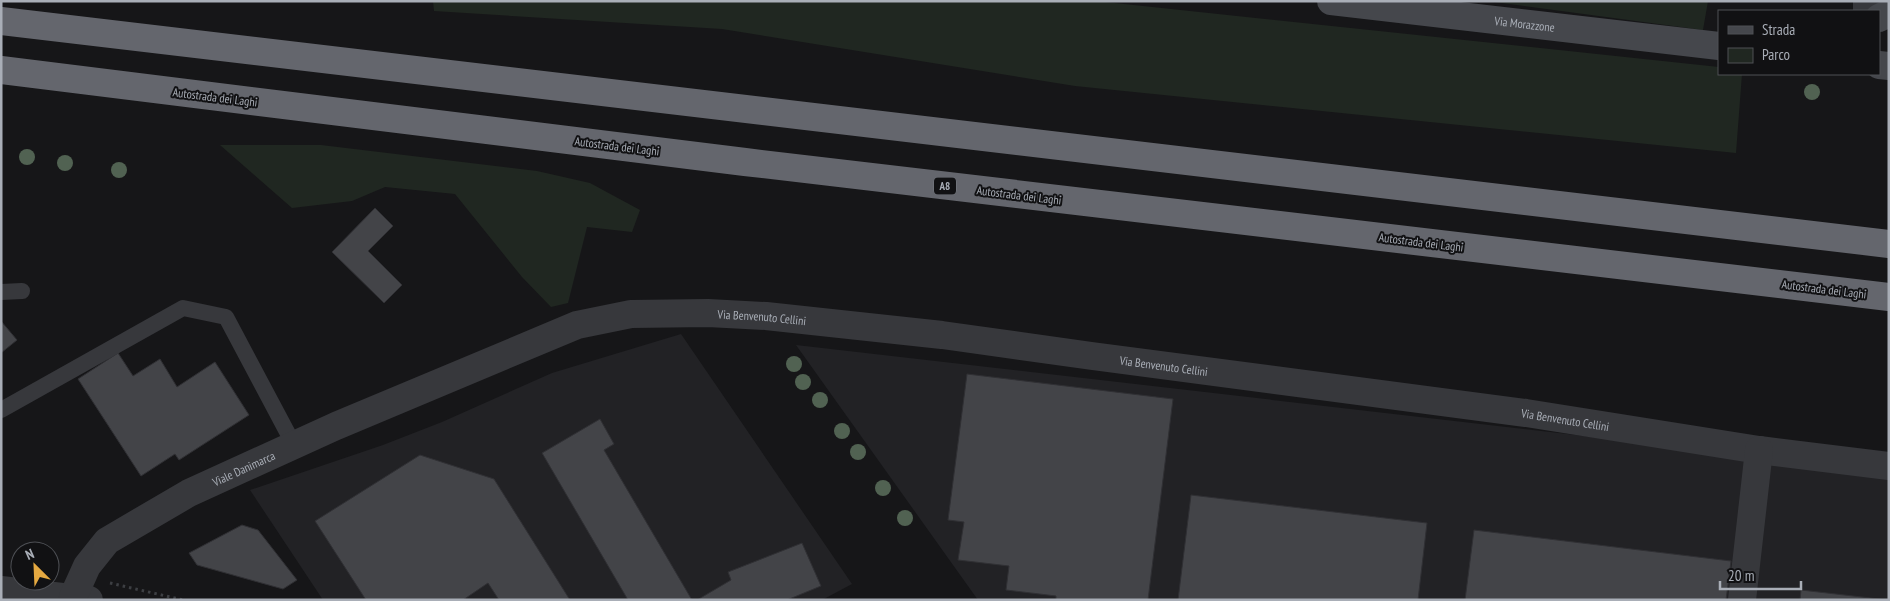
<svg xmlns="http://www.w3.org/2000/svg" width="1890" height="601" font-family="'PT Sans Narrow',sans-serif">
<style>
.built{fill:#222225}
.green{fill:#202721}
.building{fill:#434448;stroke:#303034}
.lines{fill:none;stroke-linecap:round;stroke-linejoin:round}
.path{stroke:#3d3f43;stroke-width:3;stroke-dasharray:2.5 4;stroke-linecap:butt}
.lane{stroke:#37383c;stroke-width:16}
.street{stroke:#37383c;stroke-width:28}
.secondary{stroke:#45474c;stroke-width:28}
.highway{stroke:#64666d;stroke-width:28}
.tree{fill:#516252}
.labels{text-anchor:middle;dominant-baseline:central;stroke-width:4;stroke-linejoin:round;paint-order:stroke}
.shield{fill:#111113;stroke:#7b7f86;stroke-width:1}
.shield-label{font-size:11px;font-weight:bold;fill:#a9aeb7}
.street-label{font-size:12px;fill:#a9aeb7;stroke:#111113}
</style>
<rect width="100%" height="100%" fill="#161618"/>
<path class="built" d="M681 334 852 584 822 600H323L250 490 383 445 442 422 552 373Z
M796 345 1889 471V600H978Z"/>
<path class="green" d="M433 1H1096L1719 67V74H1742L1736 153 1075 86 722 29 434 11Z
M1487 1H1708L1703 30Z
M220 145H321L537 171 590 183 640 210 632 232 587 227 568 303 551 307 522 277 455 194 385 187 352 201 292 208Z"/>
<path class="building" d="M375 208 393 226 368 251 402 285 384 303 332 252Z
M1 321 17 340 1 353Z
M118 353 133 376 160 359 177 387 215 362 249 415 179 460 175 454 141 476 78 379Z
M967 374 1173 399 1148 600H1056V596L1006 590 1009 566 958 560 964 522 948 520Z
M600 419 614 444 604 450 692 600H628L542 453Z
M420 455 494 479 570 600H499L488 583 463 600H366L315 521Z
M1191 495 1427 523 1418 600H1178Z
M242 525 258 530 297 580 283 589 197 565 189 553Z
M1474 530 1731 561 1726 600H1465Z
M802 543 821 586 787 600H697L731 580 728 572Z
M1801 590 1888 600H1800Z"/>
<g class="lines">
<path class="path" d="M110 583 183 600"/>
<path class="lane" d="M1 292 22 291
M1 410 183 308 226 317 294 445"/>
<g class="street">
<path d="M1867 1V11"/>
<path d="M1 590 89 600"/>
<path id="s1" d="M73 597 87 566 107 541 189 493 336 426 577 325 631 314 708 313 766 316 942 335 1092 356 1526 413 1759 450 1889 466"/>
<path d="M1742 600 1759 450"/>
</g>
<g class="secondary">
<path id="s2" d="M1331 1 1719 46"/>
<path d="M1879 18 1889 13"/>
<path d="M1879 65 1889 66"/>
</g>
<path class="highway" d="M1 21 1889 244
M1 70 745 162 1889 297"/>
</g>
<g class="tree">
<circle cx="1812" cy="92" r="8"/>
<circle cx="27" cy="157" r="8"/>
<circle cx="65" cy="163" r="8"/>
<circle cx="119" cy="170" r="8"/>
<circle cx="794" cy="364" r="8"/>
<circle cx="803" cy="382" r="8"/>
<circle cx="820" cy="400" r="8"/>
<circle cx="842" cy="431" r="8"/>
<circle cx="858" cy="452" r="8"/>
<circle cx="883" cy="488" r="8"/>
<circle cx="905" cy="518" r="8"/>
</g>
<g class="labels">
<rect class="shield" x="934" y="177.5" width="22" height="17" rx="4"/>
<g class="shield-label">
<text x="945" y="186">A8</text>
</g>
<g class="street-label">
<text stroke="none"><textPath href="#s2" startOffset="195">Via Morazzone</textPath></text>
<text transform="translate(215 97) rotate(7)">Autostrada dei Laghi</text>
<text transform="translate(617 146) rotate(7)">Autostrada dei Laghi</text>
<text transform="translate(1019 195) rotate(7)">Autostrada dei Laghi</text>
<text transform="translate(1421 242) rotate(7)">Autostrada dei Laghi</text>
<text transform="translate(1824 289) rotate(7)">Autostrada dei Laghi</text>
<text stroke="none"><textPath href="#s1" startOffset="770">Via Benvenuto Cellini</textPath></text>
<text stroke="none"><textPath href="#s1" startOffset="1175">Via Benvenuto Cellini</textPath></text>
<text stroke="none"><textPath href="#s1" startOffset="1580">Via Benvenuto Cellini</textPath></text>
<text stroke="none"><textPath href="#s1" startOffset="221">Viale Danimarca</textPath></text>
</g>
</g>
<rect width="1890" height="601" fill="none" stroke="#a9aeb7" stroke-width="5"/>
<rect x="1718" y="10" width="162" height="65" fill="#111113" stroke="#4e5055"/>
<rect x="1728" y="26" width="25" height="8" fill="#45474c" stroke="#4e5055"/>
<text x="1762" y="35" font-size="15" fill="#a9aeb7">Strada</text>
<rect x="1728" y="48" width="25" height="15" fill="#202721" stroke="#4e5055"/>
<text x="1762" y="60" font-size="15" fill="#a9aeb7">Parco</text>
<g transform="translate(35 566) rotate(336)"><circle r="24" fill="#111113" stroke="#4e5055"/>
<path d="M0-4L9 19L0 12L-9 19Z" fill="#e5a941"/>
<text y="-8" font-size="14" font-weight="bold" text-anchor="middle" fill="#a9aeb7">N</text>
</g>
<path d="M1720 581v8h81v-8" fill="none" stroke="#a9aeb7" stroke-width="2.5"/>
<text x="1728" y="581" font-size="15" fill="#a9aeb7" stroke="#111113" stroke-width="4" paint-order="stroke">20 m</text>
</svg>
